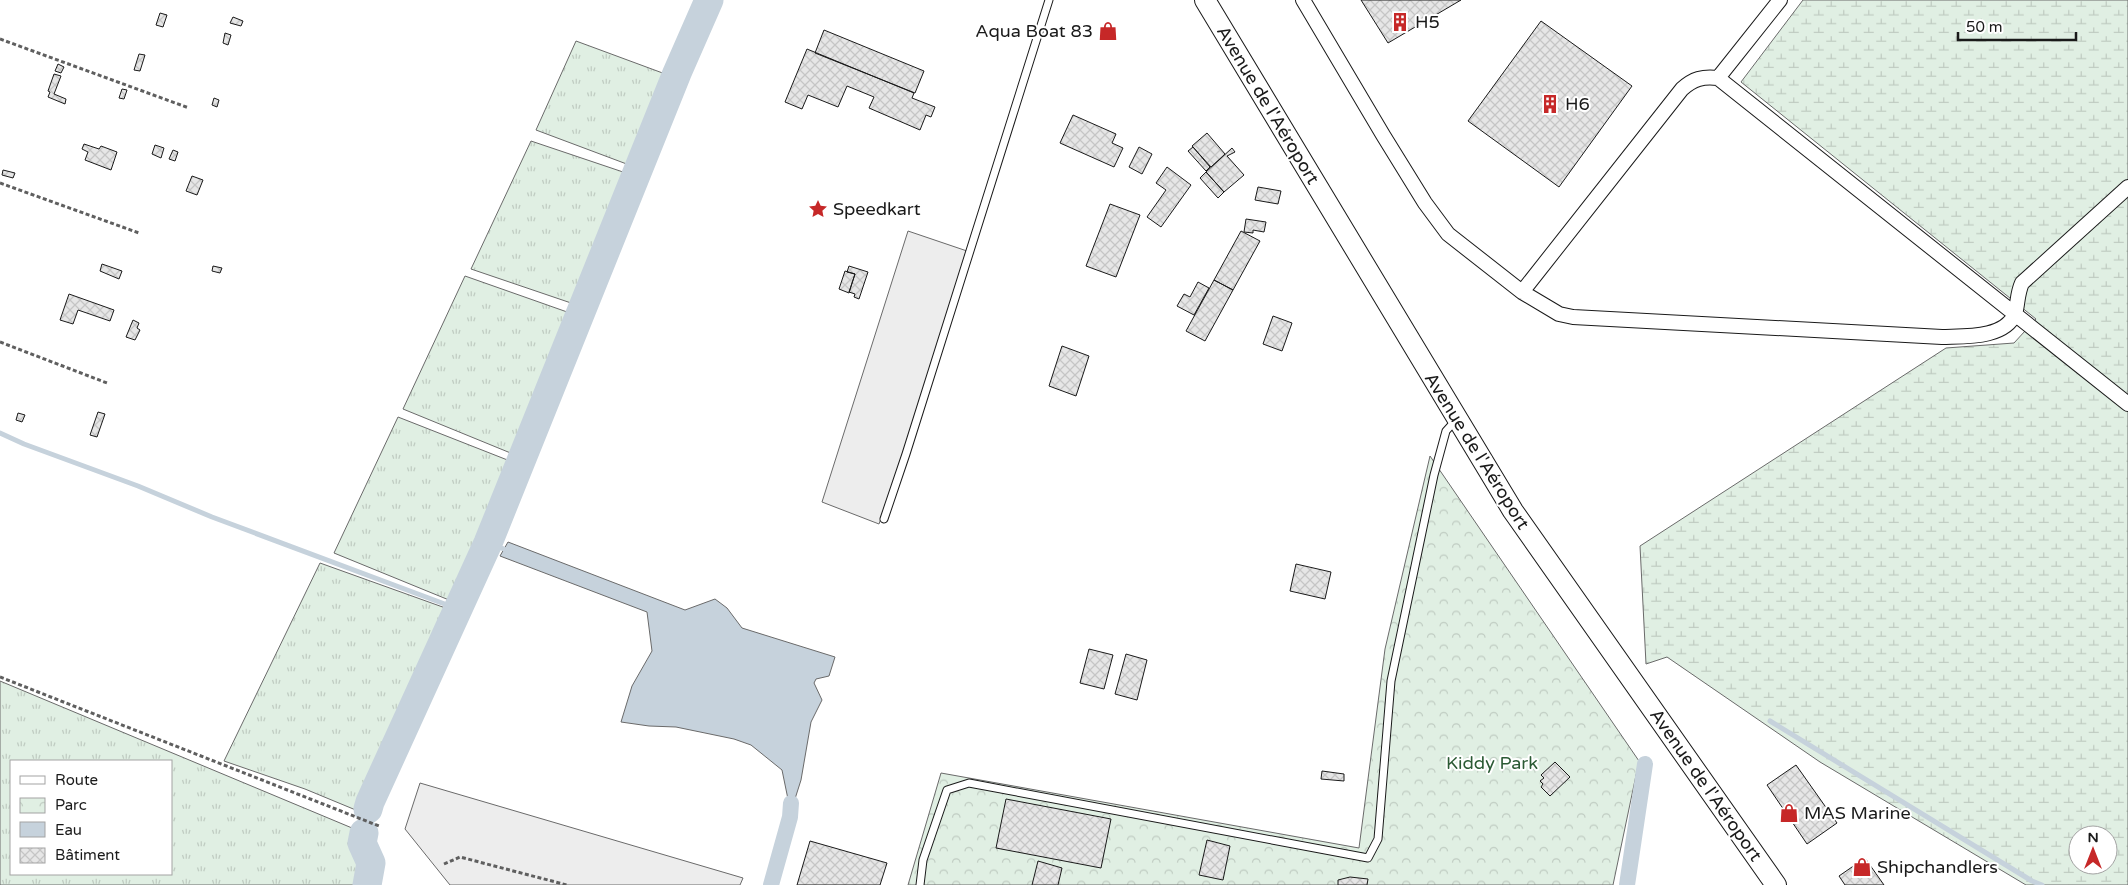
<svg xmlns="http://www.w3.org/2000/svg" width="2128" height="885" font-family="'Varela Round',sans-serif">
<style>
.grass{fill:url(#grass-tufts);stroke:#6a6a6a;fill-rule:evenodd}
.wetland{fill:url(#wetland-marsh);stroke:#6a6a6a;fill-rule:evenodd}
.park{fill:url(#park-crowns);stroke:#6a6a6a}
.parking{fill:#ededed;stroke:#6a6a6a}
.water{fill:#c6d2dc;stroke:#6a6a6a}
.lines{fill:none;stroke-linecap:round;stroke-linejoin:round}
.stream{stroke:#c6d2dc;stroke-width:5}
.canal{stroke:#c6d2dc;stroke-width:16}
.river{stroke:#c6d2dc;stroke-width:29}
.building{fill:url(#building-cross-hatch);stroke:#1a1a1a}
.lane-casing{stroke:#1a1a1a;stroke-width:9}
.street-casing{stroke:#1a1a1a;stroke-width:16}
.secondary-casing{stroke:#1a1a1a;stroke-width:22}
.path{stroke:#5f5f5f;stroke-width:3;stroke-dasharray:4 2.5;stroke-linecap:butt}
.lane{stroke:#fff;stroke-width:7}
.street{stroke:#fff;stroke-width:14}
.secondary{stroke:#fff;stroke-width:20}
.labels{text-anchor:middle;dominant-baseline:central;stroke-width:4;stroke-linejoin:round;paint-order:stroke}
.poi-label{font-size:18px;fill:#1a1a1a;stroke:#fff;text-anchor:start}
.street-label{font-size:18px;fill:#1a1a1a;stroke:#fff}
.park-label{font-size:18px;fill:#2b5a34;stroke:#fff}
</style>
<defs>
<pattern id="grass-tufts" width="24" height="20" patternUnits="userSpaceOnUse" patternTransform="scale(1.25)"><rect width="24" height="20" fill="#e0efe3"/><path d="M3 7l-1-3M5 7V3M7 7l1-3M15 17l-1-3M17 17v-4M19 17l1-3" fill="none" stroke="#c0ccc2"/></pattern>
<pattern id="wetland-marsh" width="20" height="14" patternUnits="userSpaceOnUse" patternTransform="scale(1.25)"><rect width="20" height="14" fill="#e0efe3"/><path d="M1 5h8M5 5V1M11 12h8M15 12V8" fill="none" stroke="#c0ccc2"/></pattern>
<pattern id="park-crowns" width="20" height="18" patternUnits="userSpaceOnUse" patternTransform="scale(1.25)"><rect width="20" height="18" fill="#e0efe3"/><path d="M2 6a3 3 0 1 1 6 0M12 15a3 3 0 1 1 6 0" fill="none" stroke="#c0ccc2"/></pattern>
<pattern id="building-cross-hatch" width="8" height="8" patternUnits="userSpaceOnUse" patternTransform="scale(1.25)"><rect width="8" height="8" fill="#e6e6e6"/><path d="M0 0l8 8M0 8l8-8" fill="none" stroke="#c5c5c5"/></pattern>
</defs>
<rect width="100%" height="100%" fill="#fff"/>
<path class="grass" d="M576 41 668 75 632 166 536 130Z
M531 141 629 174 577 305 471 269Z
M465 276 570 313 513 454 403 409Z
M398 417 510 461 449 600 334 553Z
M320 563 451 610 414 690 363 813 305 789 224 761Z
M0 681 364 833 361 885H0ZM11 761H171V874H11Z"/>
<path class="wetland" d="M1803 0H2128V885H2026L1820 762 1667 657 1646 664 1640 546 1946 348 2014 343 2036 319 1741 82ZM2078 835H2108V865H2078Z"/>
<path class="park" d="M1430 456 1639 761 1613 885H908L941 773 1359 848 1385 649Z"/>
<path class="parking" d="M908 231 967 251 907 442 879 524 822 502Z
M420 783 743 878 740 885H450L405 829Z"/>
<path class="water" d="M508 542 685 610 715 599 727 608 742 628 835 657 829 676 816 679 814 683 822 700 811 722 801 780 794 802 789 804 782 770 751 745 734 739 676 727 649 726 621 722 632 686 652 651 647 612 500 556Z"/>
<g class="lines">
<path class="stream" d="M0 433 24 444 138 486 212 517 458 609
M488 543 504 549
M1770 721 2032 881 2042 885"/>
<path class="canal" d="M771 885 790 817 791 803
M1627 885 1645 764"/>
<path class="river" d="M368 809 370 802 488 543 677 73 709 0
M364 833 362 843 371 863 367 885"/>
</g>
<path class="building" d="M1361 0H1461L1388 43Z
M160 13 167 15 163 27 156 25Z
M233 17 243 21 241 26 230 23Z
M1541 21 1632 86 1559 187 1468 121Z
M824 30 924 71 915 93 815 53Z
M225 33 231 35 228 45 223 43Z
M807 49 914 93 912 98 935 107 931 117 926 115 920 130 869 108 874 97 847 86 838 107 808 95 802 109 785 102Z
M139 54 145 55 140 71 134 70Z
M58 64 64 67 61 73 55 71Z
M54 74 61 76 54 94 66 99 65 104 48 97 50 92 48 91Z
M122 89 127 90 124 99 119 98Z
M214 98 219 100 217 107 212 105Z
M1073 115 1116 134 1112 143 1123 148 1114 167 1060 143Z
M1207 133 1225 154 1211 167 1192 146Z
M84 144 99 149 101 146 117 152 111 170 85 160 88 152 82 149Z
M155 145 164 148 161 158 152 154Z
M1139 147 1152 154 1142 174 1129 167Z
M1193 147 1210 167 1206 171 1188 151Z
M1232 148 1235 152 1227 156 1244 175 1224 192 1206 172Z
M173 150 178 152 175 161 169 159Z
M1167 167 1191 185 1161 227 1147 217 1166 190 1156 183Z
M3 170 15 173 13 178 2 175Z
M1206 172 1224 192 1218 198 1200 178Z
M192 176 203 180 197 195 186 191Z
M1258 187 1281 191 1278 204 1255 200Z
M1110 204 1140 215 1116 277 1086 266Z
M1246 219 1266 222 1264 232 1253 230V233L1244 232Z
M1241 231 1260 241 1233 290 1214 280Z
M102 264 122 271 119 279 100 271Z
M213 266 222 268 220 273 212 271Z
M849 266 868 272 859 299 854 297 855 294 849 292 855 274 847 272Z
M845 271 855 274 849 293 839 289Z
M1214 280 1233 290 1205 341 1186 331Z
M1198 282 1209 288 1194 315 1177 306 1184 294 1190 297Z
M69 294 114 310 110 321 78 310 73 324 60 320Z
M1273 316 1292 323 1282 351 1263 344Z
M133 320 139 323 137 328 140 330 135 340 126 337Z
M1062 346 1089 356 1076 396 1049 386Z
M98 412 105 414 97 437 90 435Z
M18 413 25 415 22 422 16 420Z
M1296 564 1331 572 1325 599 1290 591Z
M1089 649 1113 655 1104 689 1080 683Z
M1126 654 1147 660 1137 700 1115 694Z
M1555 762 1570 777 1550 796 1541 787 1543 784 1540 781 1544 778 1541 775Z
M1796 765 1837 823 1807 844 1767 785Z
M1322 771 1344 774V781L1321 779Z
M1006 799 1111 819 1101 868 996 848Z
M1207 840 1230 846 1223 880 1199 875Z
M810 841 887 863 880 885H797Z
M1865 858 1884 885H1845L1839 876Z
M1038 861 1062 868 1058 885H1032Z
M1350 877 1368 879 1367 885H1338V880Z"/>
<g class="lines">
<g class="lane-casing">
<path id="lane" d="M884 519 906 454 1049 0
M920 885 923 860 947 790 969 783 1368 858 1378 839 1391 681 1434 475 1446 431 1456 420"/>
</g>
<g class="street-casing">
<path id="street" d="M1303 0 1383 135 1425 203 1448 234 1522 292 1559 314 1573 317 1942 337C1964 336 2004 339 2015 314 2018 304 2017 294 2022 283L2128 187
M1718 78 1780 0
M1522 292 1682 89C1693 79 1703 76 1718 78L2128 404"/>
</g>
<g class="secondary-casing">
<path id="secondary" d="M1205 0 1513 511 1776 885"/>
</g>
<path class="path" d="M0 39 189 108
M0 183 139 233
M0 342 107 383
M0 677 379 826
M444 864 460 857 567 885"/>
<use href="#lane" class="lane"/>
<use href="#street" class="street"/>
<use href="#secondary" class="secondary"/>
</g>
<defs>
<g id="building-bare" transform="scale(1.5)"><path d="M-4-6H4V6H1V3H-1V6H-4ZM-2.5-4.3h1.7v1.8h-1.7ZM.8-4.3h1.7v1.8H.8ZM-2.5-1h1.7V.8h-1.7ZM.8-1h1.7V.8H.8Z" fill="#c62828" stroke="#fff" stroke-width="2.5" paint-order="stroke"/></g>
<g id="shop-bare" transform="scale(1.5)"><path d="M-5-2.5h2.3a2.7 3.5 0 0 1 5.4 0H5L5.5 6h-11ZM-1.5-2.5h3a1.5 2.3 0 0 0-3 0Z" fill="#c62828" stroke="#fff" stroke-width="2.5" paint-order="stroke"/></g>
<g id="sight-bare" transform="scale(1.5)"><path d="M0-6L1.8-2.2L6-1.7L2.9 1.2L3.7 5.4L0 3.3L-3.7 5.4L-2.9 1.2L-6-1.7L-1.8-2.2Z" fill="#c62828" stroke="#fff" stroke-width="2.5" paint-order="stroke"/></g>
</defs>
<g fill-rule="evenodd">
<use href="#building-bare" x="1400" y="22"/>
<use href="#shop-bare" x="1108" y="31"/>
<use href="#building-bare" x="1550" y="104"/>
<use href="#sight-bare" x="818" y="209"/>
<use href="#shop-bare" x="1789" y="813"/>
<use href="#shop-bare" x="1862" y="867"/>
</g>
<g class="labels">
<g class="poi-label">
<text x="1415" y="22">H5</text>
<text x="1093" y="31" text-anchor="end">Aqua Boat 83</text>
<text x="1565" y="104">H6</text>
<text x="833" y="209">Speedkart</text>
<text x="1804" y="813">MAS Marine</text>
<text x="1877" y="867">Shipchandlers</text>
</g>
<g class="street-label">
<text transform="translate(1268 105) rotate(59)">Avenue de l'Aéroport</text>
<text transform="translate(1477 451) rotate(58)">Avenue de l'Aéroport</text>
<text transform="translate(1706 785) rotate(55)">Avenue de l'Aéroport</text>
</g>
<g class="park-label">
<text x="1492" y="763">Kiddy Park</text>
</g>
</g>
<rect x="10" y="760" width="162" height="115" fill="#ffffff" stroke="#a3a3a3"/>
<rect x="20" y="776" width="25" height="8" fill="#ffffff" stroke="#a3a3a3"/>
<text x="55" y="785" font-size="15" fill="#1a1a1a">Route</text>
<rect x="20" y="798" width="25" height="15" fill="url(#park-crowns)" stroke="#a3a3a3"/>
<text x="55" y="810" font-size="15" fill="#1a1a1a">Parc</text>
<rect x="20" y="822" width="25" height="15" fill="#c6d2dc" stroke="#a3a3a3"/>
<text x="55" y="835" font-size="15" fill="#1a1a1a">Eau</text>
<rect x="20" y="848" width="25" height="15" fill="url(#building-cross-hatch)" stroke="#a3a3a3"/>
<text x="55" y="860" font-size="15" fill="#1a1a1a">Bâtiment</text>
<g transform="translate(2093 850)"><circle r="24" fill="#ffffff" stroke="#a3a3a3"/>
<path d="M0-4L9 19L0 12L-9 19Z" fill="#c62828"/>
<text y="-8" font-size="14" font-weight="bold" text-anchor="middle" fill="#1a1a1a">N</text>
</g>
<path d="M1958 32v8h118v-8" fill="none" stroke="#1a1a1a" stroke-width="2.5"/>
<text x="1966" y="32" font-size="15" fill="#1a1a1a" stroke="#ffffff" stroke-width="4" paint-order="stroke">50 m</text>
</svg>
